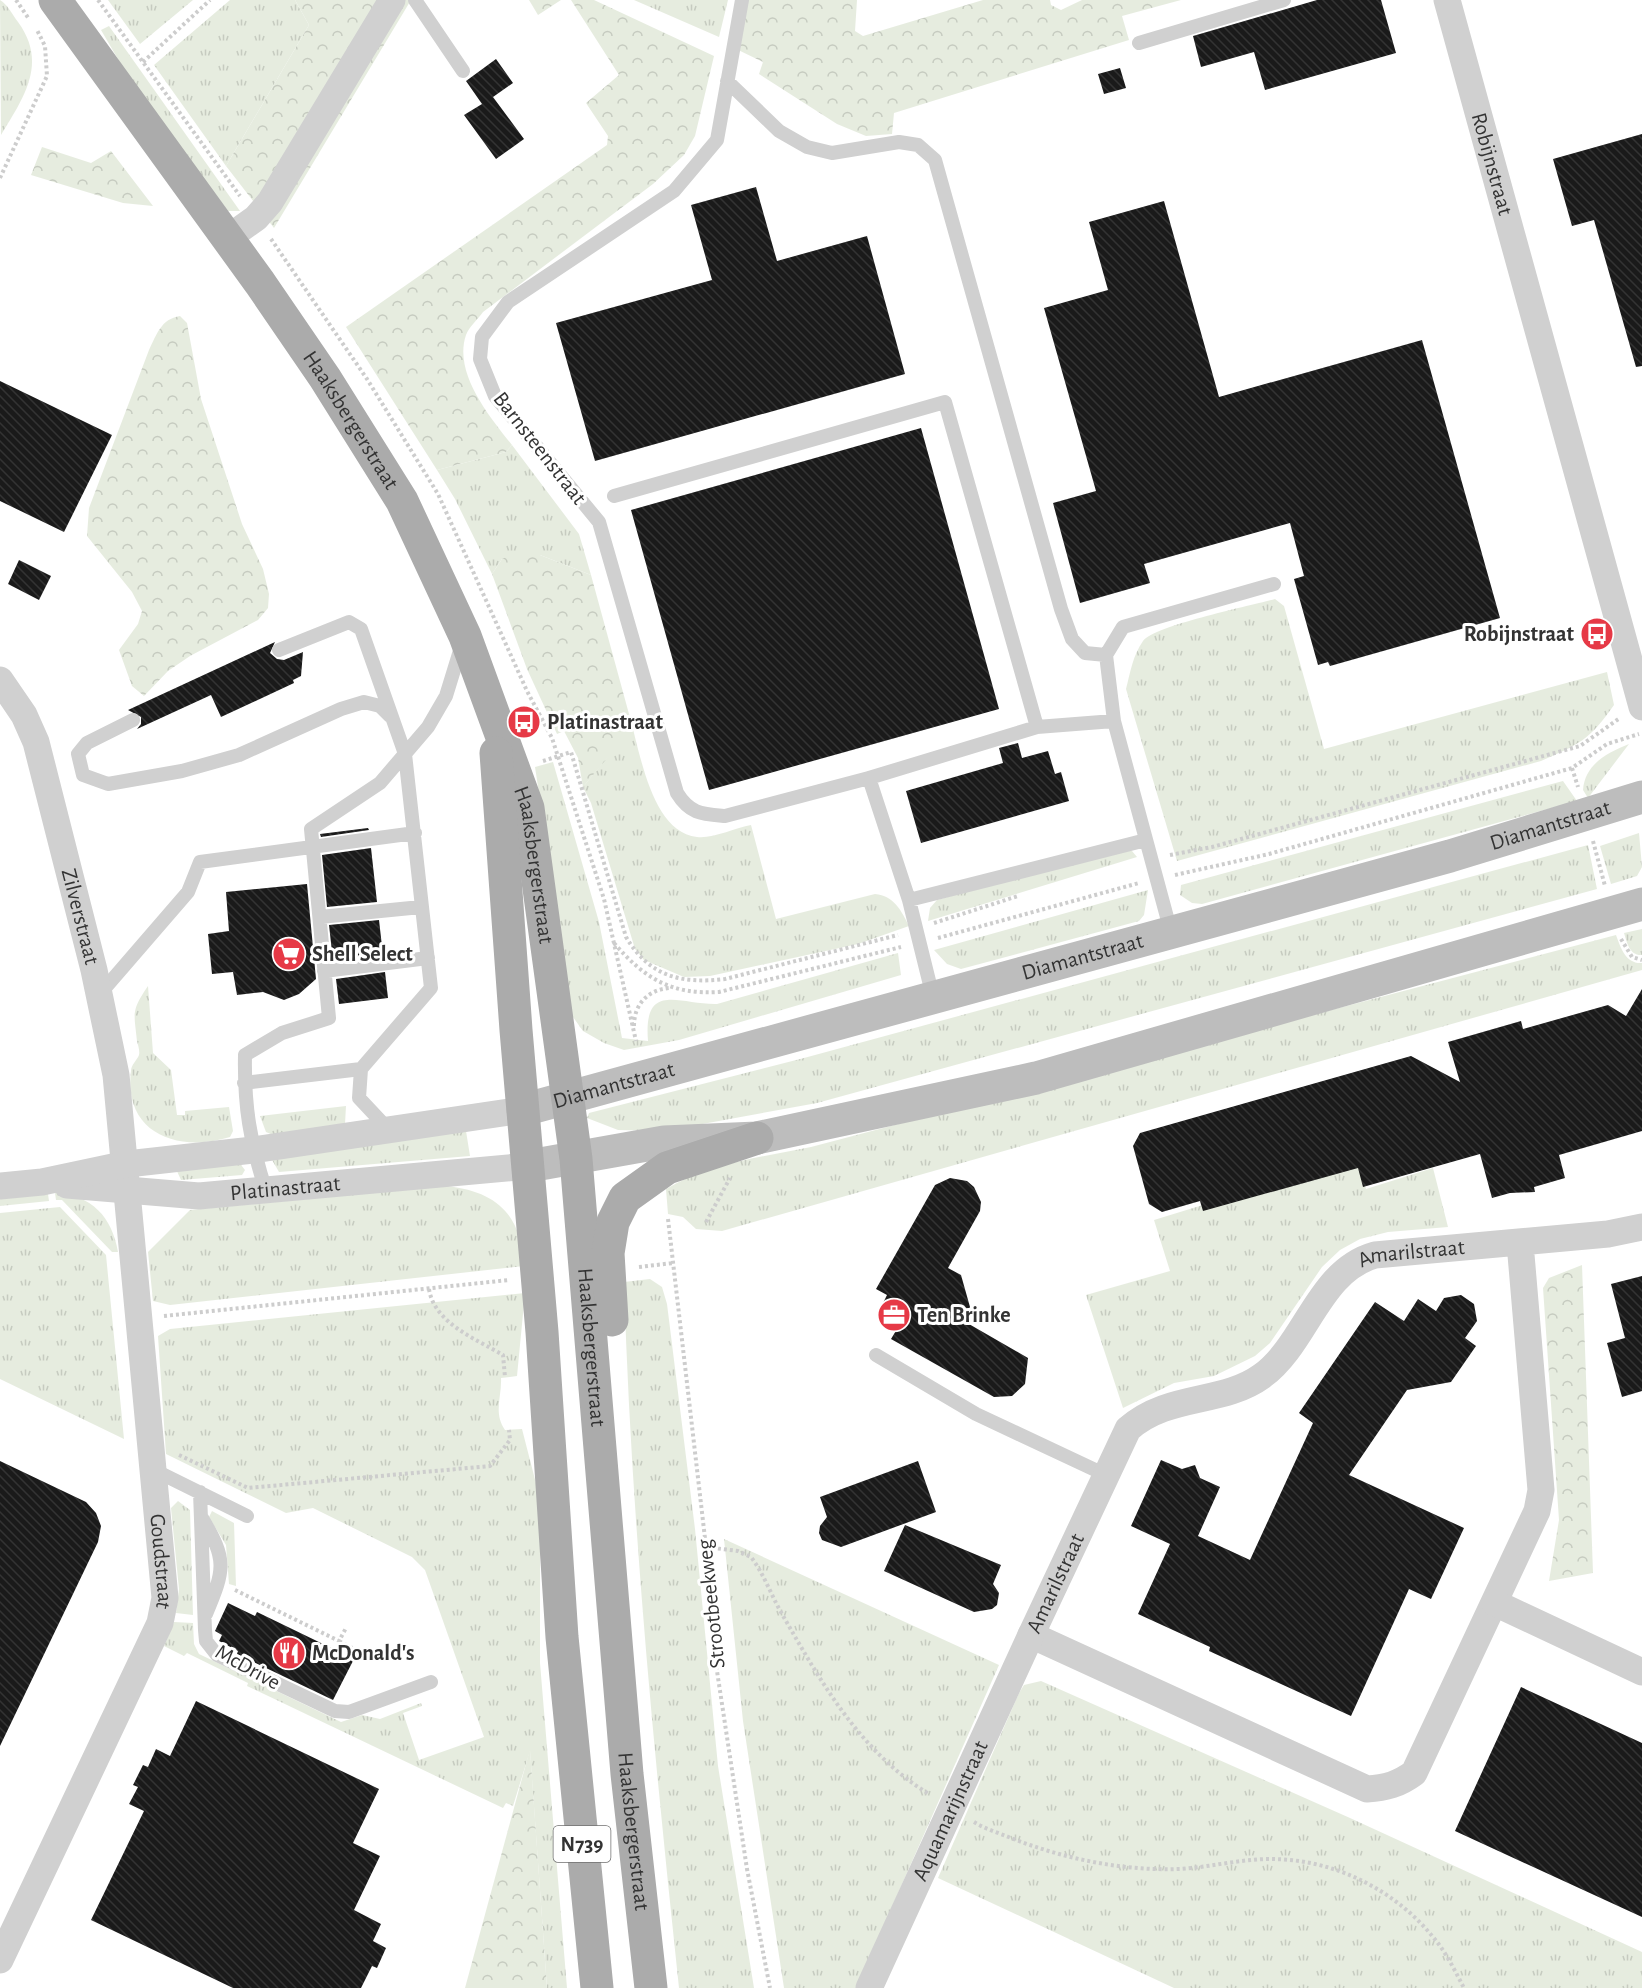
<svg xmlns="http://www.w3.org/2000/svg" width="1642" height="1988" font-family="'Alegreya Sans',sans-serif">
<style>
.grass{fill:url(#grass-tufts)}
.forest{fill:url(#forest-crowns)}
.building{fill:url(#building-back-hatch)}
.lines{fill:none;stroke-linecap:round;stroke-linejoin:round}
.path{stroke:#cdcdcd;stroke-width:4;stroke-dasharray:3 3;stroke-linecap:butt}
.service{stroke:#d0d0d0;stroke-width:14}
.minor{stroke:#d0d0d0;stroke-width:27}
.secondary{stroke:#bdbdbd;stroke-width:33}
.primary{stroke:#ababab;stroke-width:33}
.labels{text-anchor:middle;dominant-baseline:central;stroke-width:6;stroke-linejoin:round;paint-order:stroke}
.shield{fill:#fff;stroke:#707070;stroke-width:1.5}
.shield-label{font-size:21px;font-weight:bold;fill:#333}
.street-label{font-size:22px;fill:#333;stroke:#fff}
.poi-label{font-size:22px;font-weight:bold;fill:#333;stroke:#fff;text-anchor:start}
</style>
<defs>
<pattern id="grass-tufts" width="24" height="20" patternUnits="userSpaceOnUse" patternTransform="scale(1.5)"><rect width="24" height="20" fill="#e6ecdf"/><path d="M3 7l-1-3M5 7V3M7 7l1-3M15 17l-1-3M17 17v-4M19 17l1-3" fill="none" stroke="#c6cbc0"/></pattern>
<pattern id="forest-crowns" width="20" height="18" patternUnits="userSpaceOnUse" patternTransform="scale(1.5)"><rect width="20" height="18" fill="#e6ecdf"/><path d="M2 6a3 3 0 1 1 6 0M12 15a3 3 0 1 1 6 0" fill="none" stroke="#c6cbc0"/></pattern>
<pattern id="building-back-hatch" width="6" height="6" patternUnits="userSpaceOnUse" patternTransform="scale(1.5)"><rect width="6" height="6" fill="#1a1a1a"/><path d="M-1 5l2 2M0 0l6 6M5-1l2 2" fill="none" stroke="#333"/></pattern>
</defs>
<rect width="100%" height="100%" fill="#fff"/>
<path class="grass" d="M0 0C7 4 12 14 18 22 48 63 24 97 1 135Z
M108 0H193L140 44Z
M230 0H295L309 25 226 166 154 65Z
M634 0H728L719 37Z
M109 26 240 211H228L129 78 101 30Z
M512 445 579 534 591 575 540 555 502 559 492 574 455 499 437 470 506 452Z
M1275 599 1284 606 1324 749 1607 672 1614 705C1589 741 1579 744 1541 761L1177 861 1126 689C1130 673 1133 655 1143 641 1156 625 1251 606 1275 599Z
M629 714C640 751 651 832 697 837 712 839 735 828 751 825L776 919 875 894C894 896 901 910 909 926L858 944 710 976 684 977 644 960 635 949 591 803 583 787 613 750Z
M1629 744 1588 798 1583 790C1585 764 1607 753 1629 744Z
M553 762 599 922 622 1038 648 1041C643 980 680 1005 717 1004L898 953 901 975 679 1040 624 1050 604 1043 583 1031 568 1010 556 905 535 767Z
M1563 781 1577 801 1202 904 1192 903 1180 895 1181 885Z
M1639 833 1642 867 1637 876 1611 884 1600 846Z
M1588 845 1597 889 817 1103 664 1131 618 1130 587 1118 589 1113 804 1058Z
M1121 848 1132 851 1137 857 928 921 930 908 937 900Z
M1148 890 1144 915 1139 921 961 969 947 964 934 950Z
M1642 929V955C1630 956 1627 943 1624 933Z
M1616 935C1621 949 1626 964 1642 963V970L722 1231 696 1229 683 1217 668 1214 666 1189C710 1163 762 1157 811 1147Z
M148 986 153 1053 171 1070 177 1115H185V1111L229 1107 233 1131 230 1137C179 1153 123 1134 131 1071 131 1065 137 1060 139 1055 140 1051 138 1045 137 1041 134 1012 131 1011 148 986Z
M346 1106 345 1124 273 1135 266 1132 260 1116Z
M466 1131 470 1156 279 1172 268 1153Z
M234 1156 245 1170 242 1175 181 1180 176 1169Z
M1356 1158 1366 1189 1433 1168 1448 1227 1388 1232 1360 1239 1340 1250 1322 1267 1270 1343 1255 1356 1214 1376 1174 1383 1123 1408 1086 1295 1170 1271 1154 1220Z
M447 1186C498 1192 521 1215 524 1266L170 1305 153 1301 148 1252 190 1210Z
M55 1193C92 1195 112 1217 118 1252H112L62 1200H56Z
M48 1194 49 1201 0 1206V1198Z
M60 1207 106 1255 124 1439 0 1379V1213Z
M650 1279 662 1287 667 1304 695 1529 718 1766 754 1988H679C654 1753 631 1518 624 1282Z
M525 1293 517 1376 501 1378C502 1396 493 1413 505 1430L522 1429 540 1499V1663L567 1988H547L530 1751 513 1806 506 1803 503 1808 247 1686 248 1683 187 1653 184 1656 164 1646 174 1622 193 1623 194 1644 199 1654 341 1722 362 1715 380 1719 421 1703 422 1706 403 1713 419 1760 484 1737 425 1570 412 1557 313 1508 286 1513 166 1454 158 1336 170 1329Z
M178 1501 190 1510 193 1615 176 1613 179 1589 171 1508Z
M212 1511 234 1523 236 1586 229 1584 226 1545 209 1517Z
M724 1539 999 1665 856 1988H784L743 1721Z
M1041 1681 1350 1818 1642 1952V1988H1174L938 1878 1019 1693 1024 1685Z"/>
<path class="forest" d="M295 0H411L274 228 226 166 309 25Z
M529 0H561L538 15Z
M571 0H594L714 56 695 136 684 155 653 184 483 312C478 319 469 327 466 335 453 373 490 417 512 445L506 452 437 470 346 327 607 145 608 136 586 103 619 75Z
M742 0H857L855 31 863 36 983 0H1050L1051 5 1061 10 1082 0H1181L1122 16 1129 40 894 113 892 134 866 136 837 124 759 74 763 62 732 47Z
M42 147 91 163 111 151 153 206 123 203 31 175Z
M180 316 187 323 201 399 242 524 263 569 269 594 268 608 258 620 190 656 168 671 144 696 132 686 119 650 138 624 142 611 132 592 87 536 89 508 149 350C157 334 161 319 180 316Z
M515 553 540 555 591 575 629 714 614 750 583 787 578 758 564 731 557 734 527 669 492 574 502 559Z
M1582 1265 1593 1573 1549 1581 1559 1520 1543 1288 1549 1278Z
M530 1749 547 1988H465Z"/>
<path class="building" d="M1317 0H1381L1396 53 1265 90 1254 52 1201 67 1193 36Z
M496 59 513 83 493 97 524 139 496 159 464 115 482 104 466 81Z
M1120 68 1126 88 1104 94 1098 74Z
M1642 134V366L1636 367 1594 220 1572 226 1553 159Z
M756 187 777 261 867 236 905 374 595 461 556 323 712 280 691 205Z
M1164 201 1219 397 1422 340 1500 618 1330 666 1328 662 1318 665 1294 579 1304 576 1290 523 1144 564 1150 583 1080 603 1053 503 1096 491 1044 308 1108 290 1089 222Z
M0 381 112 435 64 532 0 501Z
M921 428 999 709 709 790 631 510Z
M19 560 51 576 39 600 8 584Z
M275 642 270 653 277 659 284 660 303 652 301 676 293 680 294 683 221 717 211 695 137 729 141 724V717L128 710Z
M1018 743 1022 758 1048 751 1055 774 1061 772 1069 801 921 843 906 791 1003 763 999 748Z
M368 828 369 830 321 837 320 834Z
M371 848 377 902 327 907 322 855Z
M307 884 316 979 299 994 284 1000 263 992 237 995 233 972 212 974 208 934 229 931 226 892Z
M379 920 383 955 333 961 329 925Z
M385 972 388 998 339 1004 336 979Z
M1642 989V1131L1559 1155 1565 1178 1534 1187 1535 1192 1510 1193 1492 1198 1480 1154 1363 1187 1358 1168 1203 1211 1200 1201 1162 1212 1149 1204 1133 1146 1140 1133 1411 1056 1460 1082 1448 1042 1521 1021 1523 1029 1608 1005 1626 1016Z
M950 1178 967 1181 974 1187 981 1202 980 1211 948 1268 961 1275 970 1307 962 1320 1028 1358 1025 1384 1012 1396 994 1397 891 1339 897 1329 885 1322 881 1307 887 1295 876 1289 935 1185Z
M1642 1276V1391L1622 1397 1607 1343 1625 1338 1611 1284Z
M1461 1295 1474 1304 1477 1321 1465 1338 1476 1346 1451 1382 1407 1390 1349 1475 1464 1528 1431 1599 1409 1589 1351 1716 1209 1651 1210 1647 1138 1614 1170 1544 1131 1526 1161 1460 1182 1469 1195 1465 1200 1478 1220 1487 1198 1536 1250 1560 1313 1423 1299 1413 1375 1302 1404 1321 1418 1299 1436 1311 1444 1298Z
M0 1461 86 1502 96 1513 101 1526 98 1542 0 1746Z
M918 1461 936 1512 841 1547 822 1540 819 1533 820 1526 827 1517 820 1497Z
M905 1525 1001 1565 993 1584 999 1593 997 1605 992 1609 974 1612 884 1571Z
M228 1603 255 1616 257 1612 354 1659 333 1700 237 1654 238 1651 219 1641 222 1635 215 1631Z
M1521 1687 1642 1743V1917L1455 1831Z
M196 1701 379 1789 353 1843 380 1856 354 1910 381 1924 373 1941 386 1948 377 1968 372 1966 361 1988H233L91 1920 144 1811 129 1804 138 1787 133 1785 143 1765 148 1767 156 1749 170 1756Z"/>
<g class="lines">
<path class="path" d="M16 0 29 19
M98 0 240 196
M143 62 210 0
M0 178 47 76 45 46 37 30
M271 239 367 379 438 494 527 691 552 738 604 899 636 1041
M543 761 571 752 626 937C650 977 681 984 725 979L898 935
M1572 768 1578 787
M1593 841 1605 886
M1170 855 1212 847 1580 746 1620 718
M1175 875 1269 854 1572 768 1607 744 1639 734
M934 923 1018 896
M938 938 1139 883
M1621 939 1632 957 1642 960
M614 943C644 978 671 995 719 992L901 947
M634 1026C634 1004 648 990 669 988
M668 1219 706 1547 717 1671 747 1869 770 1988
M706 1222 730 1178
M639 1267 673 1263
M429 1289C434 1323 476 1339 503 1355L505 1377
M164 1316 509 1280
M179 1455 248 1488 490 1466 510 1440 509 1430
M706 1547 738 1551 751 1557C764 1574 771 1595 782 1614 821 1682 860 1752 929 1794
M235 1590 339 1641 346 1628
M339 1641 358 1651
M974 1822C985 1829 999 1833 1011 1838 1065 1859 1122 1871 1180 1869 1211 1867 1240 1859 1271 1859 1333 1859 1394 1889 1433 1937 1446 1952 1455 1971 1464 1988"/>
<path class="service" d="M415 0 463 71
M742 0 717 140 674 191 508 302 482 337 480 359 495 396 599 522 677 793C690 814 702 814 725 816L869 778 1037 727 1114 721
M1139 43 1284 0
M727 81 779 131 807 147 832 153 899 142 918 145 935 160 1061 609 1072 639 1085 653 1106 655
M614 496 945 402 1037 727
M279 650 349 622 361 629 405 754 431 988 361 1069 359 1098 389 1130
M133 720 87 743 78 754 83 775 108 784 182 771 239 755 341 709 364 702 380 706 390 716
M869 778 909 900 933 997
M909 900 1146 840
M320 917 421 907
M1171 932 1114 721 1106 655 1123 627 1274 584
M324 971 428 958
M99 995 188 892 200 862 415 833
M244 1083 361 1069
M266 1191C250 1141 244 1107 245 1055L282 1033 329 1018 311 829 380 783 428 727 446 696 462 644
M876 1355 976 1414 1106 1475
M154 1470 247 1516
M200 1492 205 1630 206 1641 217 1655 335 1711 349 1712 431 1682
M202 1518C227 1560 225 1569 206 1614"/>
<g class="minor">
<path id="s1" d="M1447 0 1642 707"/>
<path d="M228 238 256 218 270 202 392 0"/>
<path id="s2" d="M0 680 24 715 36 742 94 970 116 1075 165 1598 160 1623 0 1960"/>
<path id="s3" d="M67 1185 199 1196 529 1166"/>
<path d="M0 1186 42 1182 127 1164 253 1150 523 1110"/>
<path id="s4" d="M1520 1243 1541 1490 1537 1511 1414 1773C1399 1784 1386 1788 1367 1789L1031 1635 1128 1429C1169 1393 1222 1405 1262 1376 1307 1343 1318 1271 1375 1255L1608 1234 1642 1227"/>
<path d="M1495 1603 1642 1672"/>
<path id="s5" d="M869 1988 1031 1635"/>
</g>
<g class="secondary">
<path id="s6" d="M523 1110 1450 856 1642 797"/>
<path d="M529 1166 664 1142 757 1138 1036 1078 1642 904"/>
</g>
<g class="primary">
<path id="s7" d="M55 0 260 283 325 378 402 501 465 636 528 808 576 1159 627 1774 651 1988"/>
<path d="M496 753 516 1030 542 1332 562 1637 597 1988"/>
<path d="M612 1320 608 1253 613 1222 625 1198 667 1168 757 1138"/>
</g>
</g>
<defs>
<g id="bus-disc" transform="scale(1.725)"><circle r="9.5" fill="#e63946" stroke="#fff"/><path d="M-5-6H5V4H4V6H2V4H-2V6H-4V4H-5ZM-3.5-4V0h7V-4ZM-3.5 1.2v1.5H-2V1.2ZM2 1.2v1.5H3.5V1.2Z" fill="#fff"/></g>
<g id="supermarket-disc" transform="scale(1.725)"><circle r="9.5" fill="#e63946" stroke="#fff"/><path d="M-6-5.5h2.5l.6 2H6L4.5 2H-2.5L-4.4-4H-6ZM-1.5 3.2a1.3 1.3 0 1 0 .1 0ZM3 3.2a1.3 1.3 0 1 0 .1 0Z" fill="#fff"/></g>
<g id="office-disc" transform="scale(1.725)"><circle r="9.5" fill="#e63946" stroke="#fff"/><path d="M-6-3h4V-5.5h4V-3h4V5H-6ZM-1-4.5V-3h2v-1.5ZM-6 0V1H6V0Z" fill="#fff"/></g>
<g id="restaurant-disc" transform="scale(1.725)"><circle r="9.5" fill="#e63946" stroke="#fff"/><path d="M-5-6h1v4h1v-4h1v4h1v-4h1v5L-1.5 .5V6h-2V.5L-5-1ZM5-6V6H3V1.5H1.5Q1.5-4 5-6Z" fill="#fff"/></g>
</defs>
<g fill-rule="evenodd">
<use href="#bus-disc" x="1597" y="634"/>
<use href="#bus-disc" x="524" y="722"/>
<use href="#supermarket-disc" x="289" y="954"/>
<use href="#office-disc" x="894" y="1315"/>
<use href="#restaurant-disc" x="289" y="1653"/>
</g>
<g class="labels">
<rect class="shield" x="553.5" y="1826" width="57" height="36" rx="4.5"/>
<g class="shield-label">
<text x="582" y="1844">N739</text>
</g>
<g class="street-label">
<text stroke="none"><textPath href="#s1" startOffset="170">Robijnstraat</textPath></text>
<text stroke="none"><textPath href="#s7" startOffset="514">Haaksbergerstraat</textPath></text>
<text transform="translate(540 448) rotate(52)">Barnsteenstraat</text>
<text stroke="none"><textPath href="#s6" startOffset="1066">Diamantstraat</textPath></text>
<text stroke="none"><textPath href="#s7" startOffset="999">Haaksbergerstraat</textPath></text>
<text stroke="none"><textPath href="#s2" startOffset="252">Zilverstraat</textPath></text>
<text stroke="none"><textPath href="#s6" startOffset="580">Diamantstraat</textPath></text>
<text stroke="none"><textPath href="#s6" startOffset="94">Diamantstraat</textPath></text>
<text stroke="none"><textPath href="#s3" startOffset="219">Platinastraat</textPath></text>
<text stroke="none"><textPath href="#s4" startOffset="1557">Amarilstraat</textPath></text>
<text stroke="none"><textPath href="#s7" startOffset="1485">Haaksbergerstraat</textPath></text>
<text stroke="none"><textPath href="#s2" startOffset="903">Goudstraat</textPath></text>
<text stroke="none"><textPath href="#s4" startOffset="1036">Amarilstraat</textPath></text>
<text transform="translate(711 1604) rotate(-96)">Strootbeekweg</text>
<text transform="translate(248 1667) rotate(29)">McDrive</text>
<text stroke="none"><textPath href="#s5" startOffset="195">Aquamarijnstraat</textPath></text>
<text stroke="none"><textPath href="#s7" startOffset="1971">Haaksbergerstraat</textPath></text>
</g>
<g class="poi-label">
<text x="1574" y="634" text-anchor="end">Robijnstraat</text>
<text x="547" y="722">Platinastraat</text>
<text x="312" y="954">Shell Select</text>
<text x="917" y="1315">Ten Brinke</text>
<text x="312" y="1653">McDonald's</text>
</g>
</g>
</svg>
